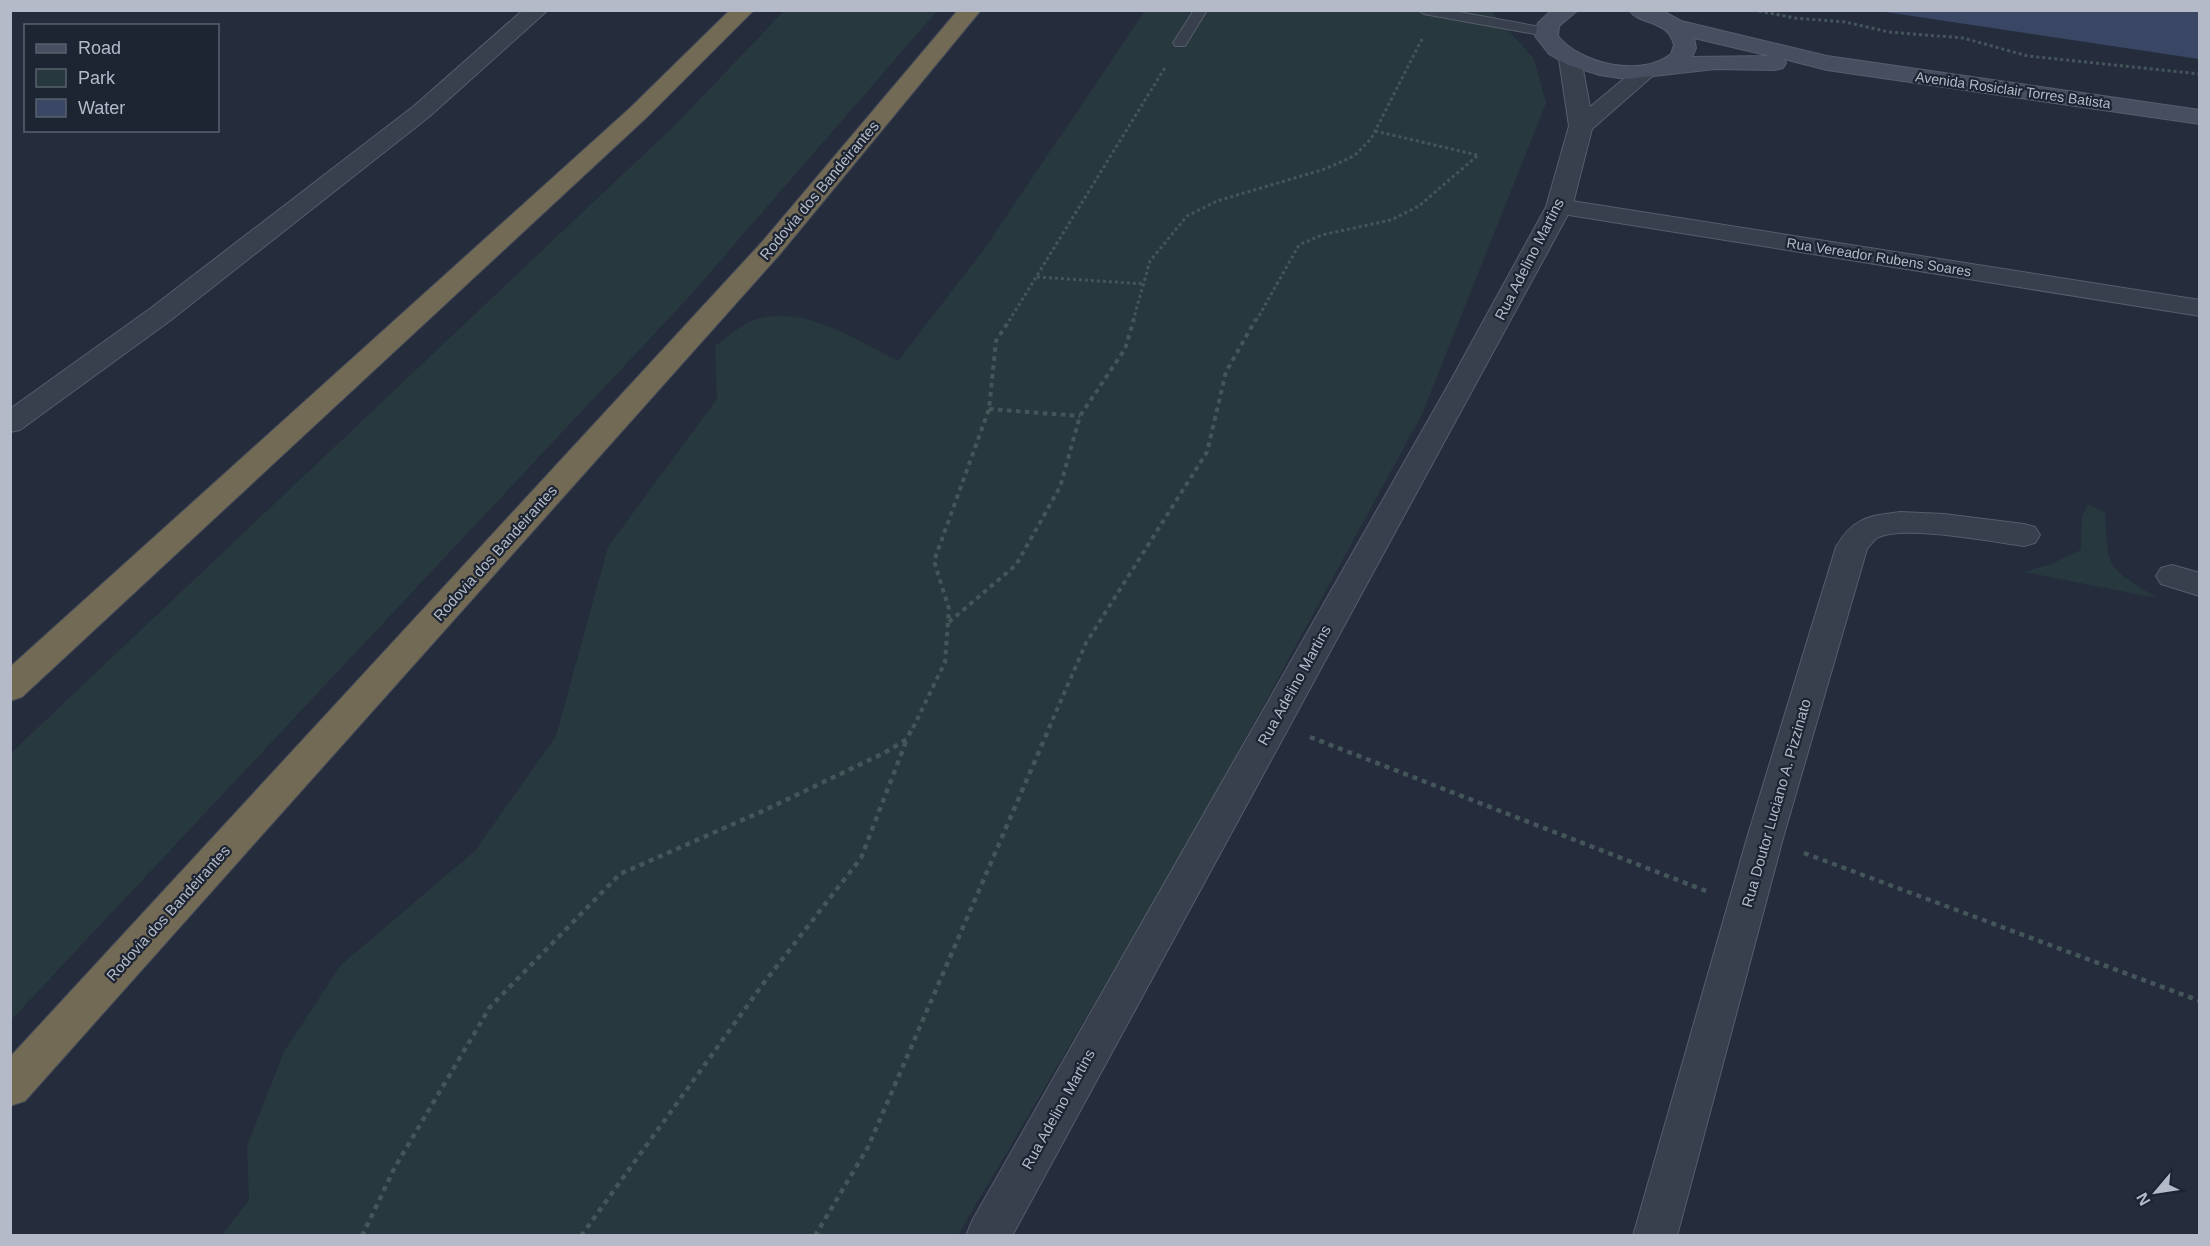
<svg xmlns="http://www.w3.org/2000/svg" width="2210" height="1246" font-family="Helvetica,sans-serif">
<style>
.green{fill:#27393e}
.water{fill:#394764}
.lines{fill:none;stroke-linecap:round;stroke-linejoin:round}
.service-casing{stroke:#565d6b;stroke-width:2}
.minor-casing{stroke:#565d6b;stroke-width:2}
.tertiary-casing{stroke:#565d6b;stroke-width:2}
.secondary-casing{stroke:#565d6b;stroke-width:2}
.motorway-casing{stroke:#434a58;stroke-width:2}
.path-far2{stroke:#45565b;stroke-width:3;stroke-dasharray:3 3;stroke-linecap:butt}
.path-far1{stroke:#45565b;stroke-width:4;stroke-dasharray:4.5 4.5;stroke-linecap:butt}
.path{stroke:#45565b;stroke-width:4.5;stroke-dasharray:5 5;stroke-linecap:butt}
.service{fill:#383f4d;fill-rule:evenodd}
.minor{fill:#383f4d;fill-rule:evenodd}
.tertiary{fill:#383f4d;fill-rule:evenodd}
.secondary{fill:#474e60;fill-rule:evenodd}
.motorway{fill:#736a56;fill-rule:evenodd}
.labels{text-anchor:middle;dominant-baseline:central;stroke-width:4.5;stroke-linejoin:round;paint-order:stroke}
.far-street-label{font-size:14px;fill:#b4bac8;stroke:#1d2432}
.street-label{font-size:15px;fill:#b4bac8;stroke:#1d2432}
</style>
<rect width="100%" height="100%" fill="#252d3d"/>
<path class="green" d="M785 10 937 11 686 300 11 1020V753L675 125Z
M1145 11H1491L1534 59 1546 103 1422 414 1185 849 958 1235 221 1236 249 1200 247 1146 284 1052 341 965 475 851 556 736 608 547 717 399 715 346C727 338 741 324 754 320 804 304 854 339 898 361L985 248Z
M2088 504 2105 513C2107 571 2108 567 2157 598L2025 572 2051 564 2081 550 2082 516Z"/>
<path class="water" d="M1879 11H2199V59Z"/>
<g class="lines">
<g class="service-casing">
<path id="service" d="M1194 10H1207L1185 46H1175L1173 43Z
M1418 10H1448L1546 28 1553 32 1546 36 1424 14Z"/>
</g>
<g class="minor-casing">
<path id="minor" d="M523 10H548L430 116 171 320 20 430 10 432V409L151 308 414 106Z
M1559 199 2200 300V316L1550 212 1546 207 1550 202Z
M1900 512 1944 514 2024 524 2035 527 2040 535 2035 543 2024 546C1993 542 1902 524 1877 538 1873 541 1870 545 1867 549L1783 838 1677 1236H1633L1747 838 1836 547C1853 518 1868 516 1900 512Z
M2172 565 2200 573V596L2161 584 2156 576 2161 568Z"/>
</g>
<g class="tertiary-casing">
<path id="tertiary" d="M1570 52 1578 54 1581 59 1590 107 1638 67 1646 65 1654 67 1657 72 1592 129 1572 207 1012 1236H966L972 1221 1450 382 1546 207 1569 126 1559 59 1562 54Z"/>
</g>
<g class="secondary-casing">
<path id="secondary" d="M1552 10H1578L1559 26 1558 36C1580 64 1641 78 1671 54L1674 45C1668 19 1640 26 1629 10H1661L1681 21 1827 56 2200 110V124L1827 70 1784 59 1786 63 1783 68 1775 70 1715 69 1627 79 1600 75 1568 65 1549 54 1535 36 1538 23ZM1694 38 1770 56 1692 57 1696 48Z"/>
</g>
<g class="motorway-casing">
<path id="motorway" d="M730 10H754L646 118 22 697 10 701V667L630 108Z
M958 10H981L780 254 25 1101 10 1106V1057L762 242Z"/>
</g>
<path class="path-far2" d="M1759 11 1795 18 1845 22 1889 32 1963 38 2028 56 2200 74
M1375 131 1477 155
M1037 277 1145 284
M1009 321 1166 66
M1133 321 1150 261 1187 216 1217 201 1325 169 1354 156 1371 139 1422 39
M1256 321 1299 245 1322 235 1391 220 1419 206 1477 156"/>
<path class="path-far1" d="M989 409 1080 416
M949 622 1016 565 1060 487 1080 416 1125 349 1134 319
M913 728 945 662 949 609 934 561 989 409 996 341 1010 319
M1049 728 1086 643 1207 452 1226 372 1256 319"/>
<path class="path" d="M1310 737 1706 891
M1804 853 2200 1001
M362 1236 395 1167 490 1007 620 874 765 810 884 753 907 739 913 726
M581 1236 763 984 861 858 907 739
M815 1236 868 1147 1050 726"/>
<use href="#service" class="service"/>
<use href="#minor" class="minor"/>
<use href="#tertiary" class="tertiary"/>
<use href="#secondary" class="secondary"/>
<use href="#motorway" class="motorway"/>
</g>
<g class="labels">
<g class="far-street-label">
<text transform="translate(2013 90) rotate(8)">Avenida Rosiclair Torres Batista</text>
<text transform="translate(1879 257) rotate(9)">Rua Vereador Rubens Soares</text>
</g>
<g class="street-label">
<text transform="translate(819 190) rotate(-50)">Rodovia dos Bandeirantes</text>
<text transform="translate(1529 259) rotate(-63)">Rua Adelino Martins</text>
<text transform="translate(495 553) rotate(-48)">Rodovia dos Bandeirantes</text>
<text transform="translate(1294 685) rotate(-61)">Rua Adelino Martins</text>
<text transform="translate(1776 803) rotate(-74)">Rua Doutor Luciano A. Pizzinato</text>
<text transform="translate(168 913) rotate(-48)">Rodovia dos Bandeirantes</text>
<text transform="translate(1058 1109) rotate(-61)">Rua Adelino Martins</text>
</g>
</g>
<rect width="2210" height="1246" fill="none" stroke="#b4bac8" stroke-width="24"/>
<rect x="24" y="24" width="195" height="108" fill="#1d2432" stroke="#59606e" stroke-width="1.5"/>
<rect x="36" y="44" width="30" height="9" fill="#474e60" stroke="#59606e" stroke-width="1.5"/>
<text x="78" y="54" font-size="18" fill="#b4bac8">Road</text>
<rect x="36" y="69" width="30" height="18" fill="#27393e" stroke="#59606e" stroke-width="1.5"/>
<text x="78" y="84" font-size="18" fill="#b4bac8">Park</text>
<rect x="36" y="99" width="30" height="18" fill="#394764" stroke="#59606e" stroke-width="1.5"/>
<text x="78" y="114" font-size="18" fill="#b4bac8">Water</text>
<g transform="translate(2156 1192) rotate(241)" stroke="#1d2432" stroke-width="4.5" paint-order="stroke">
<path d="M0-4.5L10 22L0 15L-10 22Z" fill="#b4bac8"/>
<text y="-9" font-size="16" font-weight="bold" text-anchor="middle" fill="#b4bac8">N</text>
</g>
</svg>
